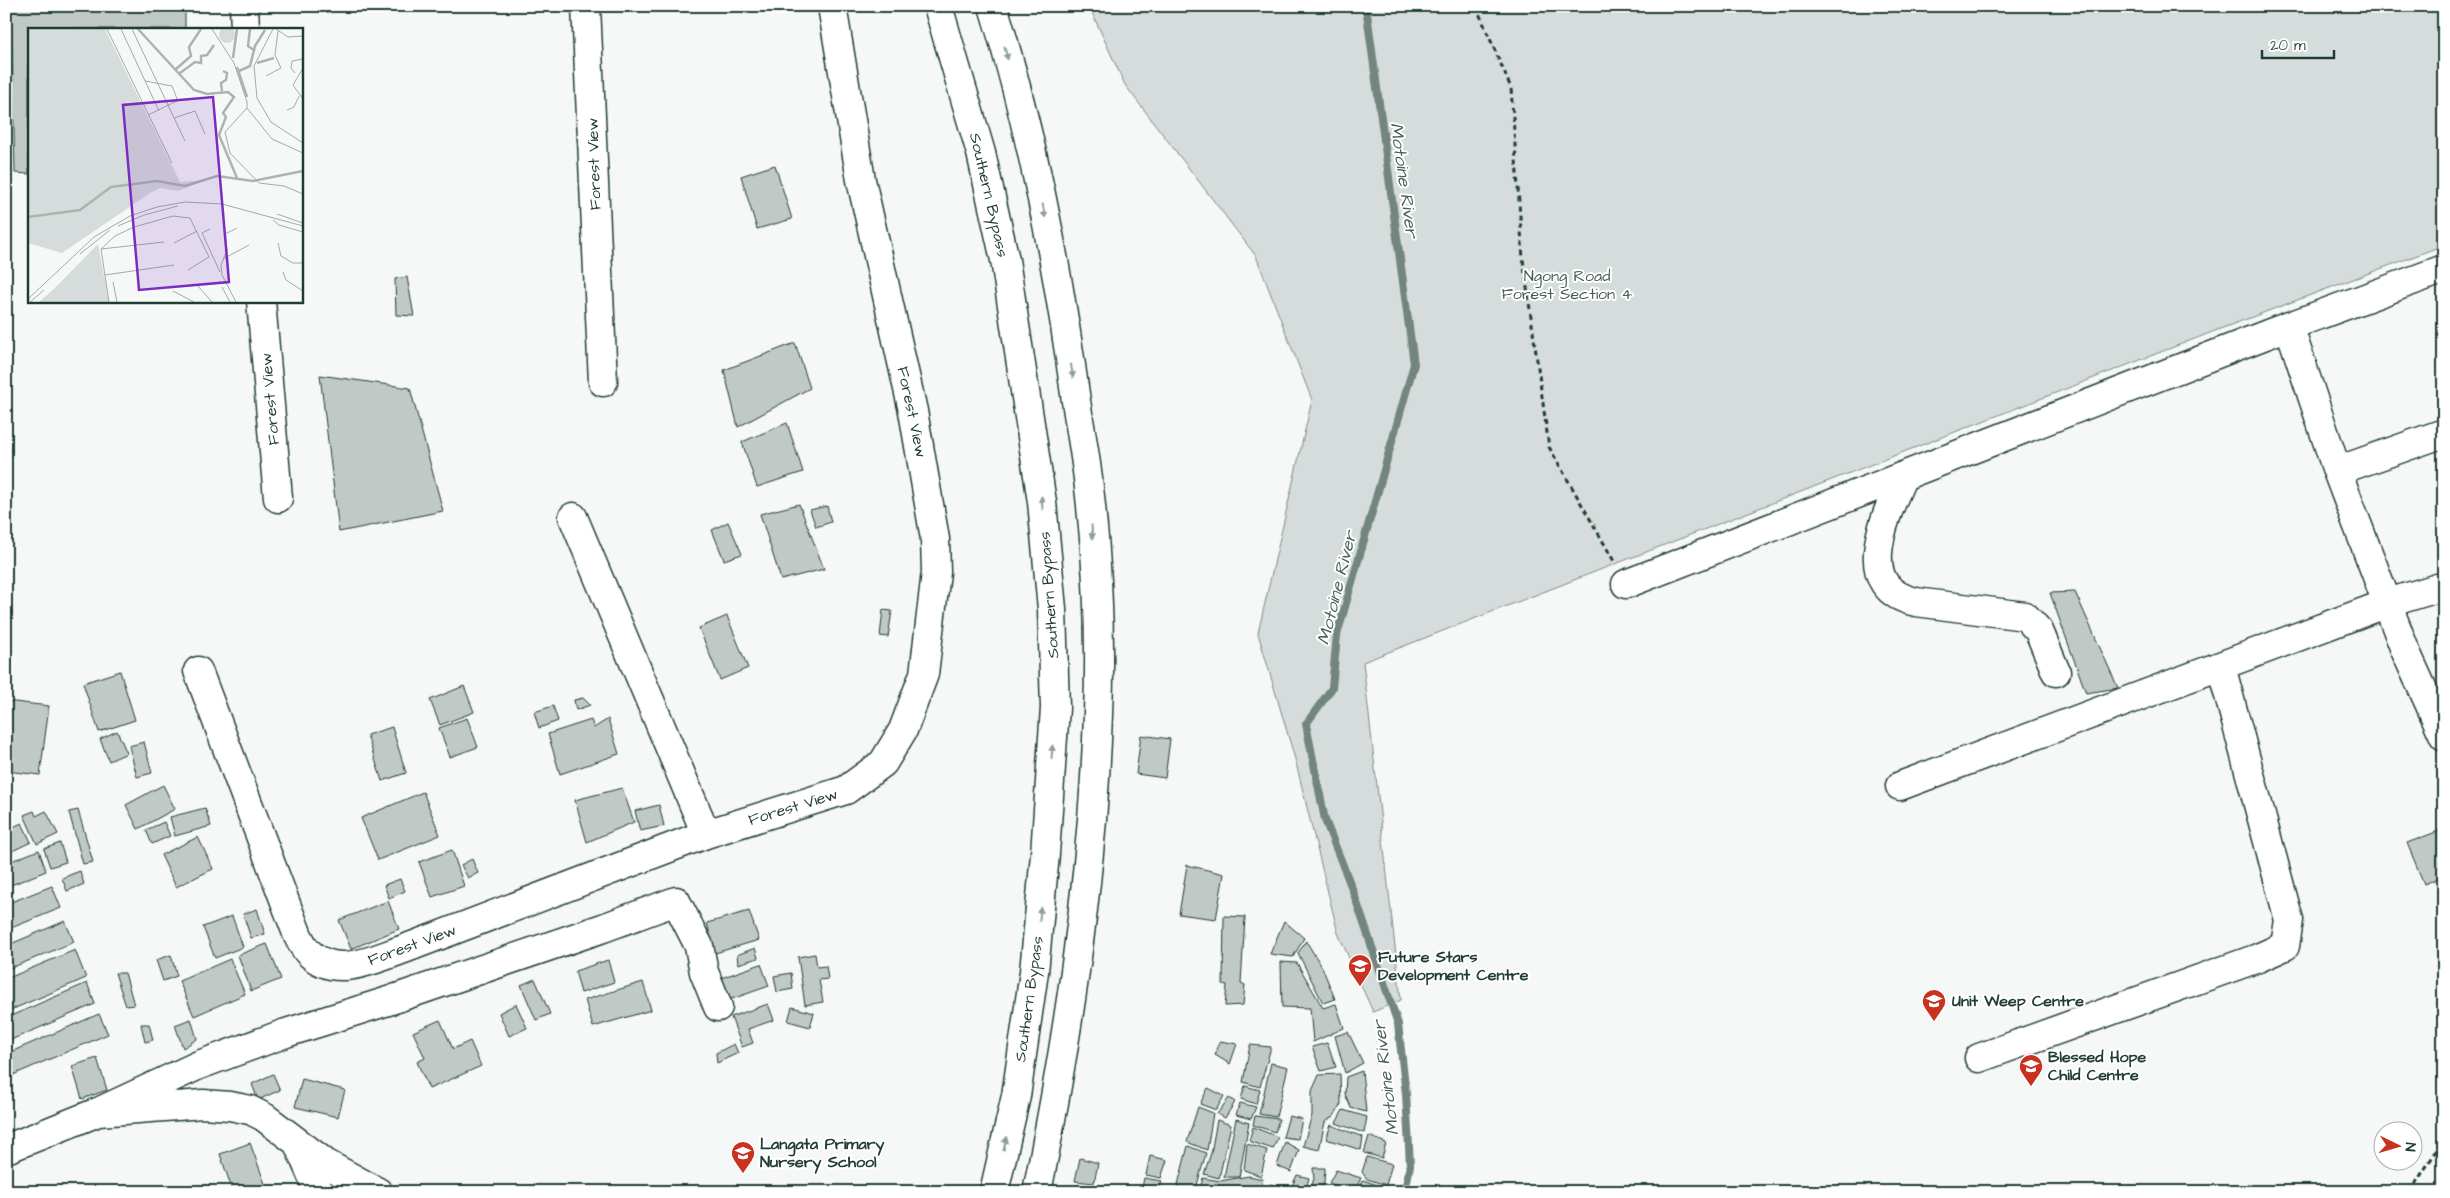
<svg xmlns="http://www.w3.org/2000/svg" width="2450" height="1198" font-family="'Architects Daughter',sans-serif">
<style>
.green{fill:#d6dcdb;stroke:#7a8c88}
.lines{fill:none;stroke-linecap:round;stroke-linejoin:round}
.stream{stroke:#72857f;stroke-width:8}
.building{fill:#c0c9c6;stroke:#1f3d34}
.minor-casing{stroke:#1f3d34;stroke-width:31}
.highway-casing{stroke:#1f3d34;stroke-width:31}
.path{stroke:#1f3d34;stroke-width:3;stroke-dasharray:5 4;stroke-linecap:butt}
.minor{stroke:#fff;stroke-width:28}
.highway{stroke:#fff;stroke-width:28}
.oneway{fill:#8f9e9a}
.labels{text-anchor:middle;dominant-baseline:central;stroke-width:4;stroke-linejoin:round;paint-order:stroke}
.street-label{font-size:16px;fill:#1f3d34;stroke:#fff}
.park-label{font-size:16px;fill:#445d55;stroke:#fff}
.poi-label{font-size:16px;font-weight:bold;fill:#1f3d34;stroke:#fff;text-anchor:start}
.water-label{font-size:18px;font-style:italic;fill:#49615a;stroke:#fff}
.inset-river{fill:none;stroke:#aab5b1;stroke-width:2.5}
.inset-road{fill:none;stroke:#a0ada9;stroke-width:1}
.view{fill:#7b2cbf;fill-opacity:0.15;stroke:#7b2cbf;stroke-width:2.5}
.inset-edge{fill:none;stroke:#1f3d34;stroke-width:2.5}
</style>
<rect width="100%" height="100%" fill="#f6f7f7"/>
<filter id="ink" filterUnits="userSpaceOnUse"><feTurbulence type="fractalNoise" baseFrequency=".02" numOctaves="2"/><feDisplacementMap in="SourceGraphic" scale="10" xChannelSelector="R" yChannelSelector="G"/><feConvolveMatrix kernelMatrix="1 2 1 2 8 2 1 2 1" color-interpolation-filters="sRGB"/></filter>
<g filter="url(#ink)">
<path class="green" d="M1089 6H2444V245L2220 329 1363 662 1401 1000 1373 1012 1338 933 1295 759 1258 633 1312 400 1256 256 1125 85Z"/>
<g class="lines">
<path class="stream" d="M1366 6 1414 364 1337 635 1332 688 1306 724 1325 820 1353 891 1398 1024 1406 1094 1410 1165 1405 1192"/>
</g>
<path class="building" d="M11 6H185V29H29V174L15 173Z
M775 165 792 219 757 229 741 176Z
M407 277 414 316 396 315 395 279Z
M795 343 810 388 738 427 724 370Z
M320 375 410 388 443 511 339 532Z
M787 423 803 472 757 487 742 442Z
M799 504 824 569 781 580 760 514Z
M827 506 831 522 816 527 810 510Z
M728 522 742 554 724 560 712 530Z
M2075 592 2118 688 2086 693 2050 593Z
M883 610 892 611 888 637 880 636Z
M727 616 748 668 720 680 699 628Z
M120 671 135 720 99 732 83 683Z
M464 686 474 712 440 725 430 700Z
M583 698 590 705 576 710 574 700Z
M6 701 49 706 40 775 6 771Z
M553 706 558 721 539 728 534 712Z
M467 718 478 747 450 757 439 728Z
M608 719 619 754 560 774 548 734 591 720 594 728Z
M392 727 406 773 382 781 367 735Z
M117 731 127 753 109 761 100 739Z
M1141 735 1170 739 1165 778 1136 774Z
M144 742 152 773 137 777 129 746Z
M163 785 175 809 138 829 126 805Z
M622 788 634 822 587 842 575 800Z
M423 792 440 835 378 860 361 818Z
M659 805 664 826 640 831 635 811Z
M205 808 211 826 175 836 170 817Z
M78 810 93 862 83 864 69 812Z
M34 811 36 816 46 811 58 834 37 844 24 815Z
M164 822 170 836 152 844 146 830Z
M22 823 31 842 6 854V830Z
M2444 829V876L2424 884 2407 843Z
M198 837 213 869 176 887 161 855Z
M60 843 66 862 50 867 44 849Z
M39 850 46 871 6 887V863Z
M452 850 464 886 432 897 419 862Z
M472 859 478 873 468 878 461 865Z
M1187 865 1224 874 1216 919 1179 914Z
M80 871 84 884 67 891 62 878Z
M400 879 405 891 389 898 384 885Z
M52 886 61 908 6 930V904Z
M388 901 399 929 351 949 339 920Z
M257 909 265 934 251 938 243 914Z
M749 911 759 940 715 953 707 923Z
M232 916 243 947 215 958 203 927Z
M1224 916 1245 917 1241 983 1245 985 1243 1005 1225 1006 1227 985 1223 984Z
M65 921 74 942 6 970V946Z
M1284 921 1304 938 1293 957 1270 954Z
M1306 941 1322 967 1335 999 1323 1003 1298 953Z
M267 944 281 979 251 991 238 955Z
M755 948 758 958 738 964 737 955Z
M75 950 86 978 6 1012V979Z
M815 954 817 967 826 966 828 979 819 980 823 1002 805 1005 798 957Z
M171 955 177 976 163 981 156 960Z
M230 959 245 994 194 1016 179 981Z
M608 960 614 982 581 993 575 971Z
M1281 962 1297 963 1323 1008 1336 1004 1344 1028 1313 1042 1310 1008 1282 1007Z
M761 964 769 986 729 1000 721 978Z
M115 973H125L134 1005 126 1006Z
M791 973 793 989 777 992 774 976Z
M535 979 550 1014 536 1020 521 985Z
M643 982 651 1010 593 1027 585 1000Z
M87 983 95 1004 6 1042V1018Z
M516 1004 527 1028 509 1036 499 1013Z
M768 1004 774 1020 748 1029 753 1043 742 1047 731 1017Z
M792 1007 814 1013 810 1027 788 1021Z
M99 1014 108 1034 6 1078V1054Z
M191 1019 197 1039 183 1048 175 1025Z
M440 1020 453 1049 470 1041 481 1066 429 1089 417 1062 425 1058 413 1032Z
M141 1024H149L153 1040 145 1042Z
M1348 1032 1363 1063 1345 1073 1335 1036Z
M1220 1041 1237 1044 1230 1064 1215 1055Z
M1327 1043 1336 1067 1321 1071 1312 1047Z
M734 1044 738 1053 717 1063 716 1053Z
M1250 1045 1271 1047 1260 1087 1243 1082Z
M97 1058 107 1090 82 1099 72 1066Z
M1271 1063 1288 1067 1276 1117 1259 1114Z
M1362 1071 1366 1112 1351 1108 1345 1094 1346 1077Z
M273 1074 280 1090 258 1100 252 1084Z
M1340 1074 1341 1104 1334 1116 1325 1122 1319 1150 1303 1146 1312 1115V1091L1319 1075Z
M302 1079 345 1090 338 1117 295 1107Z
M1245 1086 1260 1090 1256 1104 1241 1099Z
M1208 1088 1224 1096 1216 1110 1200 1104Z
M1229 1098 1235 1102 1225 1118 1217 1114Z
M1240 1103 1256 1107 1251 1119 1236 1115Z
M1198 1107 1213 1113 1207 1150 1187 1142Z
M1343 1110 1367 1117 1364 1133 1336 1123Z
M1255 1116 1279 1119 1275 1132 1253 1125Z
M1289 1116 1302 1119 1298 1139 1283 1137Z
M1236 1119 1249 1123 1239 1177H1224Z
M1217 1120 1231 1125 1219 1178 1204 1174 1211 1153Z
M1331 1125 1363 1137 1361 1150 1326 1139Z
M1253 1127 1278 1137 1273 1149 1249 1141Z
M1369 1136 1386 1143 1382 1158 1364 1153Z
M1285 1142 1299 1150 1291 1172 1277 1166Z
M250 1143 268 1192H233L220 1154Z
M1247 1144 1267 1150 1261 1176 1244 1170Z
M1188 1146 1206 1153 1195 1192H1176Z
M1150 1156 1167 1160 1161 1178 1146 1175Z
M1367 1157 1392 1164 1386 1185 1367 1179 1362 1172Z
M1080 1158 1098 1163 1094 1183 1075 1181Z
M1313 1168H1325L1324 1182 1320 1192 1310 1190 1314 1179Z
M1336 1170 1361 1178 1354 1192 1329 1183Z
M1297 1175 1309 1178 1306 1189 1292 1186Z
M1249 1176 1263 1179 1260 1192H1199L1203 1178 1220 1181Z
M1144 1178 1162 1181 1159 1192H1141Z
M1363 1180 1385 1188 1384 1192H1358Z
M1270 1184 1293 1192H1268Z"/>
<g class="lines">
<g class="minor-casing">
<path id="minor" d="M244 6 245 29
M586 6 603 382
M261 301 278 498
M2289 326 2337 471 2405 650 2444 736
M2337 471 2444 433
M1903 476C1886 515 1850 588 1916 602L2025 616 2039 631 2056 672
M573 517 706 834
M1626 584 2273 332 2444 269
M198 671 298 936C301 941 304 948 308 952 335 980 374 959 404 949L706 834 846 790 883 763 903 730 924 674 936 572 935 539 913 411 861 180 832 6
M1900 786 2388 603 2444 586
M1979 1058 2258 958 2285 946 2289 920 2221 666
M98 1112 199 1065 286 1033 385 1002 603 928 676 901 699 946 704 972 718 1007
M298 1144 319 1192
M6 1149 98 1112 203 1104 230 1106 250 1110 264 1117 325 1163 378 1192"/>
</g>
<g class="highway-casing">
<path id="highway" d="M938 6 981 153 1005 260 1042 502 1052 609 1055 708 1045 854 1034 972 1016 1096 994 1192
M993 6C1033 135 1058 268 1076 401 1080 427 1085 453 1088 479 1097 553 1101 639 1098 714 1093 875 1069 1034 1037 1192"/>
</g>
<path class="path" d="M1476 6 1511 88 1523 259 1549 447 1614 561
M2410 1192 2444 1139"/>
<use href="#minor" class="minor"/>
<use href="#highway" class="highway"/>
</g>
<defs><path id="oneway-solid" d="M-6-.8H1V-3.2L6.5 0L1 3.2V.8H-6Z" transform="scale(1.25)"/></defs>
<g class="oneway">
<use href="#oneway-solid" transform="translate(1006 53) rotate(75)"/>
<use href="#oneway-solid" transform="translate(1044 211) rotate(79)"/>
<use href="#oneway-solid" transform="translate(1072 371) rotate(82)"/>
<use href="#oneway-solid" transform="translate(1042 503) rotate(-96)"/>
<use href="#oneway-solid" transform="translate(1092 532) rotate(86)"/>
<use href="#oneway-solid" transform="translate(1052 752) rotate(-86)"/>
<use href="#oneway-solid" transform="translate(1040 914) rotate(-85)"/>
<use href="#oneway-solid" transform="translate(1005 1144) rotate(-77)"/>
</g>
</g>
<defs>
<g id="school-pin" transform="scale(1.25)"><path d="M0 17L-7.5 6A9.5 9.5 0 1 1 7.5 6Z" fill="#c8321e" stroke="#fff"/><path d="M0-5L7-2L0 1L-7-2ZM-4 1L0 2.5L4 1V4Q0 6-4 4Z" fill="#fff"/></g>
</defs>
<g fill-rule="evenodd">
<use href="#school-pin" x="1360" y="966"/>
<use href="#school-pin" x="1934" y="1001"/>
<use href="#school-pin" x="2031" y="1066"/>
<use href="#school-pin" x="743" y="1153"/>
</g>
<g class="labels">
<g class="street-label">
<text transform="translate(594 164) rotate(-92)">Forest View</text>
<text transform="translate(989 195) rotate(77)">Southern Bypass</text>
<text transform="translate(270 399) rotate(-95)">Forest View</text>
<text transform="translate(912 412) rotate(78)">Forest View</text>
<text transform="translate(1049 595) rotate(-94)">Southern Bypass</text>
<text transform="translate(793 807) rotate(-17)">Forest View</text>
<text transform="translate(412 945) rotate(-20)">Forest View</text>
<text transform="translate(1029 999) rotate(-82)">Southern Bypass</text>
</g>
<g class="park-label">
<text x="1567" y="276">Ngong Road<tspan x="1567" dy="18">Forest Section 4</tspan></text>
</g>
<g class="poi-label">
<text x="1378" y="957">Future Stars<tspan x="1378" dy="18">Development Centre</tspan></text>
<text x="1952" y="1001">Unit Weep Centre</text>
<text x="2048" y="1057">Blessed Hope<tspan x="2048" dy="18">Child Centre</tspan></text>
<text x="760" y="1144">Langata Primary<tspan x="760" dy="18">Nursery School</tspan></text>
</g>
<g class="water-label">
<text transform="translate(1404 180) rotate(82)">Motoine River</text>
<text transform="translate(1337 588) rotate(-76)">Motoine River</text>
<text transform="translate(1386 1078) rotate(-97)">Motoine River</text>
</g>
</g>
<g transform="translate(28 28)">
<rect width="275" height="275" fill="#f6f7f7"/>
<path d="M191 7a8 8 0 1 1 16 0a8 8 0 1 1-16 0ZM0 1H77L152 154 178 152 150 163 132 160 122 165 34 225 0 215ZM70 216 81 274H11L27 260Z" fill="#d6dcdb"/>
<path class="inset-river" d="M110 1 166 62 179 66 200 64 206 69 195 85 198 89 191 107 209 150M222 1 220 18 227 23M205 30 209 1M229 35 246 30M209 39 219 69M148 41 163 28 161 19 173 1M211 43 222 38 227 18 237 2M152 45 167 34 173 35V28L179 27 186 17M194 63 193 55 198 52 199 45 195 43M0 189 52 182 83 159 129 153 157 158 189 148 225 153 275 143"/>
<path class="inset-road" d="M79 1 144 135M93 1 131 83M104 1 157 113M184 1 206 35 219 74V80L197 104 202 125 231 155 256 158 275 166M245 1 226 38 229 70 243 94 275 115M248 1 260 9 275 8M275 8V24M275 40 265 57 275 71M267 45 263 40 264 33 275 31M238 48 253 40 247 27 250 3M117 53 144 58 150 73M219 80 244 111 275 125M259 82 266 79 271 68M120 87 153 71M146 90 167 83 177 106M249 186 275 195M245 192 251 197 275 204M90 198 116 187 150 178M182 201 174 205 192 244M146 215 169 203M250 215 253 228 265 235H275M73 221 136 214M52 226 82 202M195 231 221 217M255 244 258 252 275 263M77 247 146 237M85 254 89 274M169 257 184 274M194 259 202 274M145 263 166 274M0 271 66 209 102 188 129 179 157 174 194 176 275 198M2 274 16 262M81 274 73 221 87 208 106 199 145 188 162 190 181 229 160 242M208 274 194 247 193 237 199 222 197 206 209 200"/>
<path class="view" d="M185 69 201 254 111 262 95 77Z"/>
<rect width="275" height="275" class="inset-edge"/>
</g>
<rect width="2450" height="1198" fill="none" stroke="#fff" stroke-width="25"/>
<rect x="12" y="12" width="2425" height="1173" fill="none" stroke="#1f3d34" stroke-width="2" filter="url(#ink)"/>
<g transform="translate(2398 1146) rotate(95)"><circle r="24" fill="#ffffff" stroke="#a5b1ae"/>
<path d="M0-4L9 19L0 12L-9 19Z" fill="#c8321e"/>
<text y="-8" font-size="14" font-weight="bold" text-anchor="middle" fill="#1f3d34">N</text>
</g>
<path d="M2262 50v8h72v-8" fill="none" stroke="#1f3d34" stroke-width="2.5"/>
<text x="2270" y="50" font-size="15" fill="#1f3d34" stroke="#ffffff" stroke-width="4" paint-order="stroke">20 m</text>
</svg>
